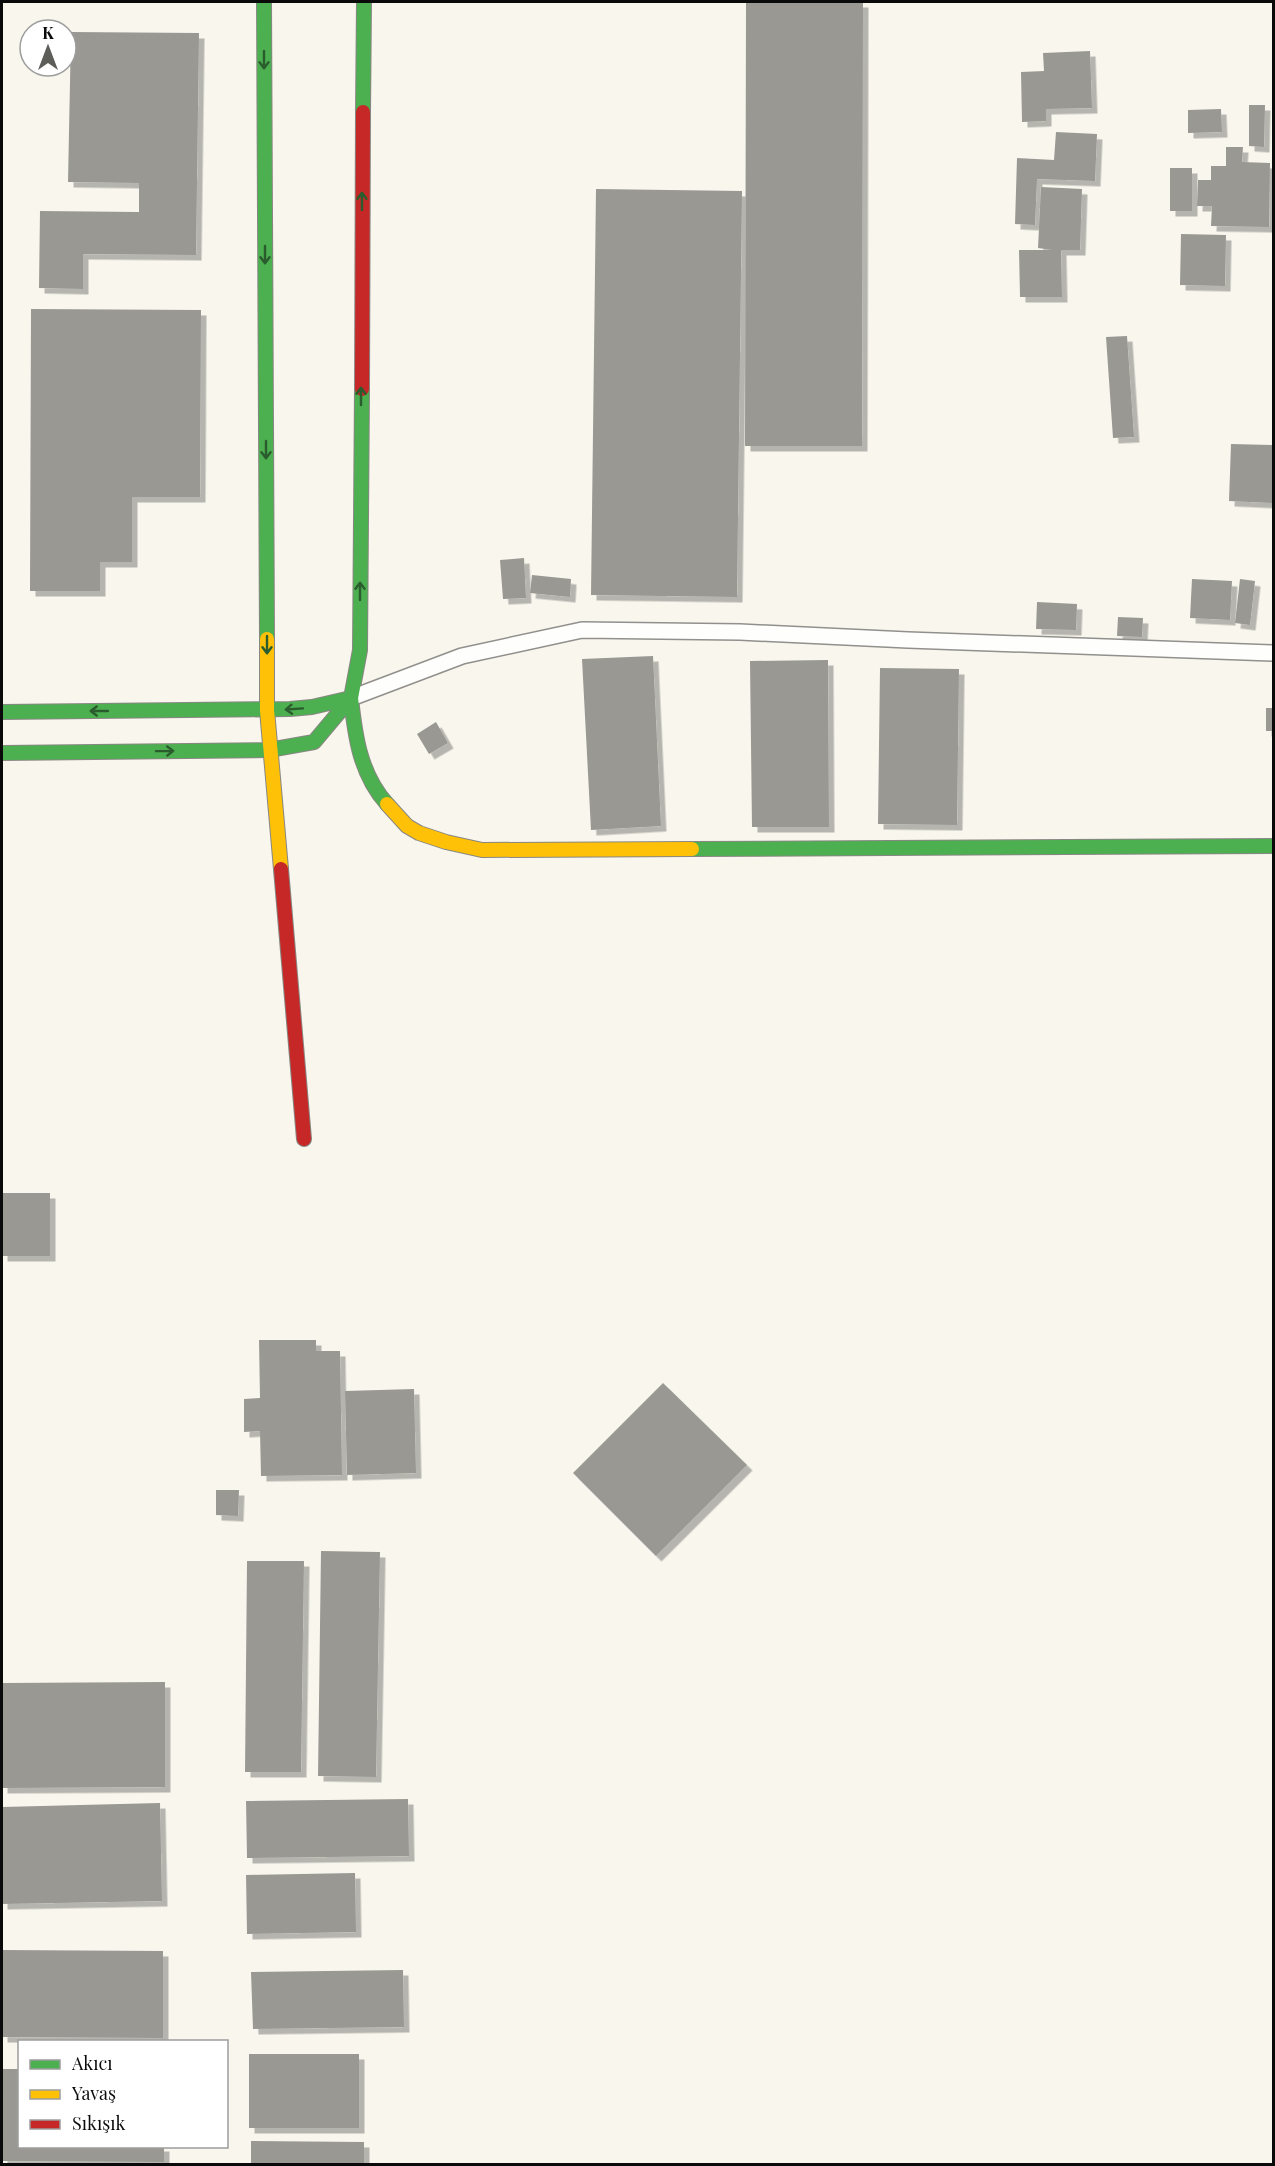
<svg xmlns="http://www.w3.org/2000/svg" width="1275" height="2166" font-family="'Playfair Display',serif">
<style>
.building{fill:#9a9893;filter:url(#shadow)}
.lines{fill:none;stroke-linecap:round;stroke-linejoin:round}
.lane-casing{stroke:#91908c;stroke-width:18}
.fast-casing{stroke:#888783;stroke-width:16}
.slow-casing{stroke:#888783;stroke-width:16}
.jam-casing{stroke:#888783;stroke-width:16}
.lane{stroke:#fefefc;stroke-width:15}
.fast{stroke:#4caf50;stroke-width:14}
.slow{stroke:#ffc107;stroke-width:14}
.jam{stroke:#c62828;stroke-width:14}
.oneway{stroke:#2b5c2d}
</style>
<defs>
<filter id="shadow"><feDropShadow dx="5.5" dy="5.5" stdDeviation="0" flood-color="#0004"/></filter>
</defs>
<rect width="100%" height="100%" fill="#f8f6ed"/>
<path class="building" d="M746 2H863L862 446H745Z
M71 32 199 33 196 255 83 254V289L39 288 40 211 139 212V183L68 182Z
M1090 51 1092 108 1046 109V121L1022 122 1021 72 1044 71 1043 53Z
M1249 105H1265L1264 147 1249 146Z
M1221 109 1222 132 1188 133V110Z
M1056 132 1097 134 1095 181 1037 179 1035 225 1015 224 1017 158 1054 160Z
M1226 147H1243L1242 162 1270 163 1269 227 1211 226 1212 206H1197L1198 180H1211V166H1226Z
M1170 168H1192V211H1170Z
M1041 187 1082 189 1080 250H1061L1062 297H1020L1019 250H1052L1038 248Z
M596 189 742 191 737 597 591 595Z
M1181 234 1226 235 1225 286 1180 285Z
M31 309 201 310 200 497H132V562H100V591H30Z
M1127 336 1134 437 1113 438 1106 337Z
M1231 444 1274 445V503L1229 501Z
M524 558 526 598 503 599 500 560Z
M532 575 571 579 570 597 530 593Z
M1192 579 1232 581 1230 620 1190 618Z
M1240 579 1255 581 1250 625 1235 623Z
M1037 602 1077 604 1076 630 1036 629Z
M1118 617 1143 618 1142 637 1117 636Z
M653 656 661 826 591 830 582 659Z
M828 660 829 827H752L750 661Z
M880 668 959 669 957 825 878 824Z
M1266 708H1274V731H1266Z
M436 722 448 743 429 754 417 734Z
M2 1193H50V1256H2Z
M259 1340H316V1351H340L342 1475 261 1476 260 1431 244 1432V1399L260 1398Z
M663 1383 747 1465 656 1556 573 1473Z
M414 1389 416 1473 347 1475 345 1391Z
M216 1490H239L238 1516 216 1515Z
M321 1551 380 1552 376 1777 318 1776Z
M247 1561H304L301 1772H245Z
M165 1682V1787L2 1788V1683Z
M408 1799 409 1856 247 1858 246 1801Z
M160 1803 162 1901 2 1904V1807Z
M355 1873 356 1932 247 1934 246 1875Z
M2 1950 163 1951V2038L2 2037Z
M403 1970 404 2027 253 2029 251 1972Z
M249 2054H359V2128H249Z
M2 2069H20V2146H164V2162L2 2161Z
M251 2141 364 2142V2164H251Z"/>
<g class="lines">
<g class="lane-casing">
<path id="lane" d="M351 698 462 656 582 630 740 632 908 640 1274 653"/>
</g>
<g class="fast-casing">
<path id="fast" d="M264 2 267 639
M363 112 364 2
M2 712 290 709 312 707 351 698C355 736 360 774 387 804
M2 753 269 750 314 742 351 698 360 650 362 389
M692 849 1274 846"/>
</g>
<g class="slow-casing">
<path id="slow" d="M267 639V710L281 869
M387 804 407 826 419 833 446 842 482 850 692 849"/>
</g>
<g class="jam-casing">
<path id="jam" d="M362 389 363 112
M281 869 304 1139"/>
</g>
<use href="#lane" class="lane"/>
<use href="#fast" class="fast"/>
<use href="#slow" class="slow"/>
<use href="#jam" class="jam"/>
</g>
<defs><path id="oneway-shaft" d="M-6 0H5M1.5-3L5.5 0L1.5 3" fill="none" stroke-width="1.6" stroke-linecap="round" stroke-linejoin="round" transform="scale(1.5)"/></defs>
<g class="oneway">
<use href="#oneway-shaft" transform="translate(264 60) rotate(90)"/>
<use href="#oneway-shaft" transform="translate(362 201) rotate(-90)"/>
<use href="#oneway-shaft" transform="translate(265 255) rotate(90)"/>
<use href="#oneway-shaft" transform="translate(361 396) rotate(-90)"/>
<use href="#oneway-shaft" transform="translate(266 450) rotate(90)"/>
<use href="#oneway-shaft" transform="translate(360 591) rotate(-90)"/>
<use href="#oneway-shaft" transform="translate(267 645) rotate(90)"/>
<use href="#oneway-shaft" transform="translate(294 709) rotate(176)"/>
<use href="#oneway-shaft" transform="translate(99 711) rotate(180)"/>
<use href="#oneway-shaft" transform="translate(165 751) rotate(-1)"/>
</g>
<rect width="1275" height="2166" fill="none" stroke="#0a0a0a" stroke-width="6"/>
<rect x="18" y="2040" width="210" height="108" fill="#ffffff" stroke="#9d9d9d" stroke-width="1.5"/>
<rect x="30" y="2060" width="30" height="9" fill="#4caf50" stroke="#9d9d9d" stroke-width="1.5"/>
<text x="72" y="2070" font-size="18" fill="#0a0a0a">Akıcı</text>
<rect x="30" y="2090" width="30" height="9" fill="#ffc107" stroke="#9d9d9d" stroke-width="1.5"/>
<text x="72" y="2100" font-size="18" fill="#0a0a0a">Yavaş</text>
<rect x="30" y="2120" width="30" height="9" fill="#c62828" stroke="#9d9d9d" stroke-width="1.5"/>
<text x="72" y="2130" font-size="18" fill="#0a0a0a">Sıkışık</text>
<g transform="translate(48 48)"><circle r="28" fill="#ffffff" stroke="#9d9d9d" stroke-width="1.5"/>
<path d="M0-4.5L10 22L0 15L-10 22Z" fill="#5d5d59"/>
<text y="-9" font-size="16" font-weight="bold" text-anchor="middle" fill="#0a0a0a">K</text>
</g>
</svg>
